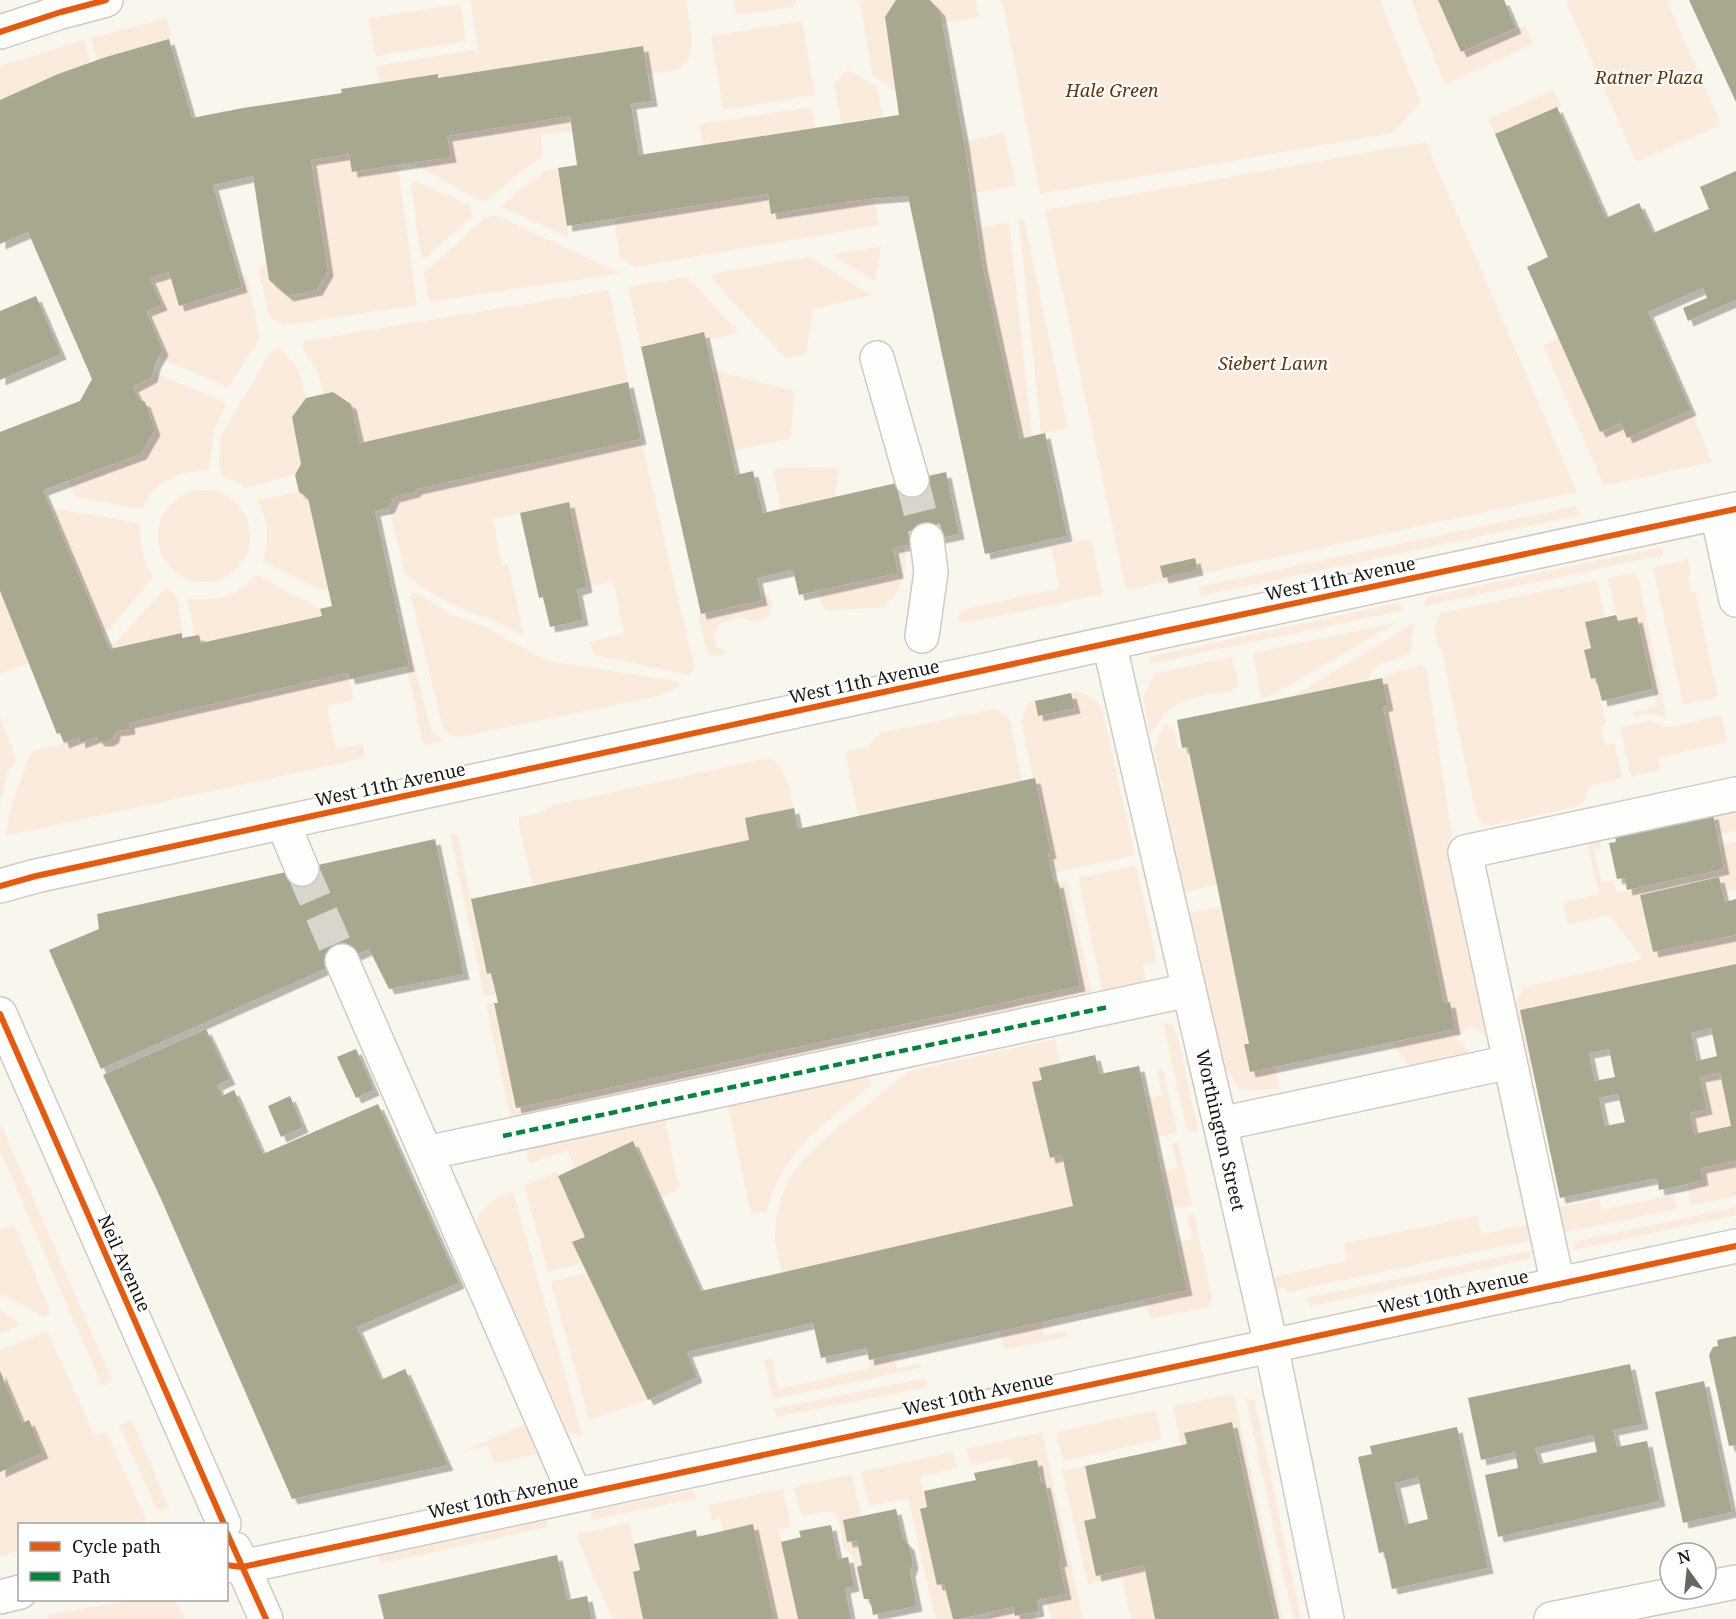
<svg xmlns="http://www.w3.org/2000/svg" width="1736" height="1619" font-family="'Noto Serif',serif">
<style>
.green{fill:#fbebdd}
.building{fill:#a8a790;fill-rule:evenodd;filter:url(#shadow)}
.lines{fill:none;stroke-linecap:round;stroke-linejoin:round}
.minor-tunnel{stroke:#d7d5cc;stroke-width:33;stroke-dasharray:33 16;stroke-linecap:butt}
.minor-casing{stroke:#cdcbc4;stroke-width:36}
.minor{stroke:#fefefc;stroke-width:33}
.quiet{stroke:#00873e;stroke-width:4.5;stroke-dasharray:9 4.5;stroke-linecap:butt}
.cycleway-casing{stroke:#fff;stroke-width:10}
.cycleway{stroke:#e8590c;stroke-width:6}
.labels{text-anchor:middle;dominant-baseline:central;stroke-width:4.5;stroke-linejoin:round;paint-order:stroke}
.park-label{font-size:18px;font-style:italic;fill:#673608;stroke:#fff}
.street-label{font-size:18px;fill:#191812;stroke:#fff}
</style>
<defs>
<filter id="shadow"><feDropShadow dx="5.5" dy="5.5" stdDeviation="0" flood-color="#0004"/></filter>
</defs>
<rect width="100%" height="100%" fill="#f9f6ed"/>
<path class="green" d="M470 0H686C689 19 701 62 676 70 667 72 657 73 648 74L643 46 439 78 437 74 379 83 376 66 478 49Z
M733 0H795L796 3 792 7 736 15Z
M858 0H896L885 17 895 90 872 74 860 2H857Z
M930 0H976L979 17 942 23 940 11Z
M1002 0H1380L1421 102 1393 133 1040 194Z
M1411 0H1438L1461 52 1525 25 1533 44 1445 85Z
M1565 0H1667L1721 125 1636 162Z
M461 4 466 41 375 56 369 18Z
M167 18 171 34 169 39 97 61 91 38Z
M802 21 815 95 723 110 711 36Z
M84 40 91 63 58 74 0 100V66Z
M848 69 877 87 883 117 841 123 834 83Z
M1554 90 1562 107H1557L1495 134 1488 118Z
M812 107 815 128 703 145 699 124Z
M570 116 572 131 541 135 543 155 483 202 411 163 450 157 447 136Z
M1004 133 1016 185 972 194 964 141Z
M1426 142 1577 492 1126 590 1045 210Z
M349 154 352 172 398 165 417 305 286 325 276 321 269 315 258 267 266 264 269 280 288 296 316 290 328 272 311 160Z
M558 168 569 238 500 206 546 170Z
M416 181 469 205 472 216 428 256 421 258 411 185Z
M768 194 772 214 874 198 879 225 635 267 620 258 614 218Z
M497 216 621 273 429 302 424 273 485 218Z
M1024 219 1068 428 1041 434 1019 220Z
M1009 222 1032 436 1020 439 982 263 977 229Z
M881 246 875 281 832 255Z
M810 257 872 295 813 309 806 355 785 358 712 279 711 274Z
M169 272 179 306 242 287 240 279 247 277 259 333V341L228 387 159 358 163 349 146 311 162 304 150 278Z
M687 277 739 333 706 340 704 332 641 347 628 287Z
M609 290 628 382 360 443 351 404 333 392 325 394 316 370 302 347 304 341Z
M1559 338 1600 432 1621 423 1627 437 1691 410 1712 462 1604 486 1543 345Z
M279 347 298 369 306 398 292 417 301 464 296 474 246 488 237 482 222 477 219 467 221 435 269 355Z
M713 370 795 391 790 439 731 451Z
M153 372 227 403 214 430 209 471C188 470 165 476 152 493 148 497 145 504 142 509L76 497 69 481 141 454 155 430 145 402 139 399 133 387 152 377Z
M641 439 694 666 691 674H684L594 655 589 642 624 634 613 581 587 587 569 502 493 519 502 566 508 564 524 636 491 619 465 610 443 600 416 583 405 573 389 508 394 497 414 492 417 489Z
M787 467 839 468 835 497 781 509 773 470Z
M158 536a46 46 0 1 1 92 0a46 46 0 1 1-92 0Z
M299 492 308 498 328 589 321 590 263 562C269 540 269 521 257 500Z
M1576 506 1580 515 1201 596 1198 587Z
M58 509 140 523C139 547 143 557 153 578L109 630 103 632 52 511Z
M1091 539 1103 594 979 620 958 622V616L962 610 1060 588 1051 547Z
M904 546C909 568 902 592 884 607L829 611 822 607 818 591 898 573 893 548Z
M1661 547 1663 555 1424 606 1425 600 1430 596Z
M1688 559 1691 573 1688 577 1691 591 1696 593 1718 697 1683 704 1653 568Z
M1637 572 1667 719 1651 713 1634 716 1633 713 1657 706 1637 617 1618 621 1608 578Z
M257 575 320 609 322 616 201 643 195 636 187 599C221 600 232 599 257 575Z
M1597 580 1605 617 1585 622 1591 648 1584 650 1591 679 1596 678 1606 724 1601 726 1605 745 1615 743 1622 778 1587 787C1589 795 1584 801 1579 806L1490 826 1481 822 1476 814 1441 648 1438 649C1436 636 1432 624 1441 613Z
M166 587 178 597 182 633 110 649 108 644 116 642Z
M0 591 29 663 0 674Z
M410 593H416L452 615 488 628 534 654 551 661 681 682C676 690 666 693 658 696L459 737C450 737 445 733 442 724Z
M761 593C771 596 773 602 771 613 767 617 761 621 754 621 749 621 745 618 740 618 723 618 707 631 718 648L724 649 726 651C720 658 711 657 706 650L698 614 762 600Z
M1397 603 1402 605 1404 610 1149 664 1148 657Z
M1398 622 1273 695 1261 698 1253 653Z
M1414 623 1410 654 1378 665 1370 673 1369 680 1293 696Z
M405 627 431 730 441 738 443 742 423 745 407 667 409 665 401 628Z
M1232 657 1239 686 1234 690C1216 694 1184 697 1170 709 1161 716 1156 726 1150 735L1143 696 1155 673Z
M1421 665 1426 667 1452 835 1448 844 1449 854 1486 1029 1485 1036 1470 1024 1457 1040 1472 1053 1464 1060 1413 1070 1391 1043 1455 1029 1450 1002 1444 1003 1383 707 1388 705 1382 678 1392 673Z
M348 673 354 700 327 706 336 749 363 744 365 758 5 836 12 803 31 752 64 743 79 737 81 742 96 737 99 741H108L114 737 115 731 130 729 129 723Z
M1076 692C1087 693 1095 700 1102 709L1135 855 1052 873 1048 854 1051 852 1035 778H1033L1021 720 1026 708 1030 702 1035 701 1038 716 1075 708 1071 693Z
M994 709 1006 715 1010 719 1022 781 858 816 845 752 868 747 880 733Z
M1721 715 1727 742 1658 758 1660 770 1631 777 1620 727 1649 721 1662 726 1671 727Z
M0 717 14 752 15 761 7 772 1 802H0Z
M1165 724 1174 729 1179 748 1188 747 1217 885 1183 892 1154 747Z
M763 759C766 759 769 758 772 759 785 764 791 796 794 808L745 818 749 840 533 886 519 825V817L541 813 553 805Z
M1736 809V831L1717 835 1712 815Z
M457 833 487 974 491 973 495 994 484 995 450 834Z
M1597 833 1601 848 1594 850 1602 883 1613 880 1617 893 1724 869 1720 845 1736 842V889L1723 892 1719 877 1640 895 1653 952 1736 935V964L1520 1009 1534 1079C1524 1057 1508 1024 1517 1000 1519 995 1522 991 1524 987L1643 959 1609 915 1568 925 1563 903 1599 894 1587 843 1567 848V843Z
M1134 866 1137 869 1157 962 1143 965 1147 984 1103 994 1078 878Z
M1067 881 1093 996 871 1043 869 1032 1080 986 1058 882Z
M1221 906 1249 1044 1244 1045 1250 1072 1275 1067 1280 1089 1240 1090 1226 1069 1215 1046 1189 913Z
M494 1003 516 1107 856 1035 858 1046 511 1121 486 1005Z
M1163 1021 1171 1025 1177 1033 1198 1130 1187 1132Z
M1055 1039 1060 1063 1040 1068 1042 1080 1033 1082 1050 1158 1062 1155 1073 1206 782 1273 775 1242 776 1221 781 1198 789 1179 801 1162 825 1138 909 1071Z
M1163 1069 1177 1132 1155 1138 1146 1098 1162 1095 1157 1070Z
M868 1071 871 1086C825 1123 782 1150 767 1211L751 1214 727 1102Z
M1720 1073 1731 1126 1694 1134 1690 1113 1707 1109 1700 1077Z
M664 1116 679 1188 659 1200 633 1141 574 1168 568 1151 529 1163 524 1145Z
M0 1122 113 1381 102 1386 0 1151Z
M1178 1143 1192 1205 1170 1209 1162 1171 1177 1168 1172 1144Z
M1736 1161V1196L1691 1206 1687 1184 1703 1180 1701 1168Z
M556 1172 585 1237 572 1242 582 1263 548 1272 524 1186Z
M513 1191 582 1434 580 1436 568 1432 477 1225C478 1205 497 1199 513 1191Z
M1673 1195 1677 1209 1561 1233 1556 1208 1599 1199 1602 1210Z
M1736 1207V1215L1574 1250 1573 1242Z
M1194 1214 1212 1298 1209 1307 1150 1319 1145 1299 1187 1290 1177 1242 1192 1239 1187 1216Z
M1477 1216 1482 1234 1528 1225 1531 1240 1288 1292 1283 1288 1262 1292 1260 1280 1347 1261 1344 1243Z
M14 1224 51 1313 43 1316 0 1294V1230Z
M1533 1250 1530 1259 1311 1306 1306 1298Z
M587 1273 648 1400 589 1420 551 1282Z
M0 1310 22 1324 0 1334Z
M1042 1322 1045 1335 1066 1331 1067 1337 1004 1350 1000 1331Z
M47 1331 95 1436 106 1432 146 1519 145 1524H20L19 1551 0 1557V1472L43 1453 29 1420 22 1423 0 1371V1351Z
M893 1355 897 1369 920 1364 921 1368 773 1399 764 1360 772 1359 778 1389 871 1368 869 1360Z
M925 1378 927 1387 776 1417 774 1409Z
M1234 1394 1283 1619H1275L1233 1423 1184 1433 1187 1444 1181 1445 1173 1406Z
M1246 1399 1255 1401 1301 1619H1293Z
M1156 1410 1162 1439 1063 1461 1056 1432Z
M132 1420 169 1507 160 1510 156 1509 119 1425Z
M527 1423 536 1454 494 1464 489 1445 462 1452Z
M1042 1432 1083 1619H1051L1046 1598 1066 1594 1059 1562 1062 1561 1045 1483H1041L1037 1460 1013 1465 1011 1457 975 1465 970 1462 966 1449Z
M953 1452 957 1468 920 1477 953 1619H935L908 1498 869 1506 861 1472Z
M1085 1466 1096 1518 1084 1522 1096 1575 1144 1565 1155 1619H1131L1121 1577 1088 1584 1062 1471Z
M852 1474 861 1516 843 1521 847 1542 857 1541 862 1565 857 1567 864 1599 863 1600 852 1554 844 1549C842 1540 841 1515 831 1512 824 1510 813 1515 806 1516L800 1512 794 1487Z
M783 1489 791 1527 779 1530 798 1619H774L753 1525 723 1531 720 1519 712 1520 708 1505Z
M694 1490 696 1498 592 1520 589 1511Z
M547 1520 548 1527 380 1564 378 1556Z
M629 1523 640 1570 633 1572 643 1619H612L582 1550 577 1534Z
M134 1600H174L178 1605 184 1619H48L47 1615Z
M1013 1607 1015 1616 1034 1612 1036 1619H990L989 1612Z"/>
<path class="building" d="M896 0H930L940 11 964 141 982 263 1020 439 1045 433 1067 536 985 554 908 196 867 199 771 214 768 194 567 226 558 168 577 165 570 116 447 136 451 157 352 172 349 154 311 160 328 271 317 290 288 296 269 280 253 176 213 185 242 287 179 306 169 272 150 278 162 305 146 311 163 350 155 364 152 377 133 387 139 399 145 402 155 430 141 454 43 490 110 649 182 633V638L199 635 201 643 322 616 320 609 332 606 308 498 299 492 295 475 301 464 292 417 306 398 333 392 351 404 360 443 628 382 641 439 417 489 414 492 394 497 389 508 375 511 409 666 350 679 348 673 129 723 130 729 115 731 114 737 108 741H99L96 737 80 743 79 737 64 743 60 733 57 734 0 591V432L80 401 92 379 28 232 0 244V100L58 74 106 57 169 39 192 118 243 108 342 93 341 89 438 74V78L643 46 652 101 631 104 639 155 899 115 885 17Z
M1438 0H1504L1516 28 1461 52Z
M1689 0H1736V102L1712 50Z
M1557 107 1606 218 1639 203 1653 233 1709 209 1700 187 1736 171V300L1688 321 1683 308 1707 298 1703 288 1648 312 1691 410 1627 438 1621 423 1600 432 1527 267 1548 257 1495 134Z
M36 296 61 354 0 380V311Z
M704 332 736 475 753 471 763 513 946 472 959 534 893 548 898 573 799 595 793 570 757 578 762 600 701 614 641 347Z
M569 502 587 587 577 590 583 620 550 627 543 597 539 598 520 513Z
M1195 558 1198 570 1163 578 1160 566Z
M1616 615 1618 621 1637 617 1653 689 1602 701 1596 678 1591 679 1584 650 1591 648 1585 622Z
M1382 678 1388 705 1383 707 1444 1003 1450 1002 1455 1029 1250 1072 1244 1044H1249L1217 885 1188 747 1182 748 1177 720Z
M1071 693 1075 708 1038 716 1035 701Z
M1035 778 1051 853 1048 854 1053 879 1055 883 1058 882 1080 986 516 1108 494 1003H498L491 973 487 974 471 899 749 840 745 818 794 808 798 829Z
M1713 814 1724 869 1627 890 1625 878 1617 879 1609 843 1616 842 1614 830Z
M435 839 464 974 389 989 369 949 101 1069 49 950 99 929 97 914Z
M1719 877 1725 902 1736 899V935L1653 952 1640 895Z
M1736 964V1161L1701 1168 1703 1180 1679 1186 1659 1190 1657 1178 1560 1198 1520 1010ZM1711 1028 1717 1056 1697 1061 1691 1033ZM1609 1049 1615 1077 1595 1081 1589 1053ZM1720 1073 1731 1126 1694 1134 1690 1113 1707 1109 1700 1077ZM1618 1094 1625 1122 1605 1126 1599 1098Z
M206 1029 230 1079 217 1085 222 1096 234 1090 263 1154 378 1104 459 1283 357 1327 381 1380 405 1369 448 1465 292 1499 161 1199 103 1075Z
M356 1049 374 1090 356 1098 337 1057Z
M1095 1055 1100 1074 1139 1066 1187 1290 869 1360 867 1348 821 1358 813 1323 687 1352 697 1377 648 1400 572 1242 585 1237 558 1176 633 1141 701 1291 1073 1206 1062 1155 1050 1158 1032 1082 1042 1080 1039 1068Z
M290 1096 303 1127 281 1137 268 1106Z
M1736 1336V1445L1729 1446 1709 1355 1713 1347 1718 1346 1717 1340Z
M1630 1364 1643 1424 1613 1430 1617 1447 1647 1441 1660 1501 1498 1537 1485 1475 1518 1468 1515 1452 1481 1460 1468 1398ZM1593 1435 1597 1452 1540 1464 1535 1448Z
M0 1371 22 1423 29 1420 43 1453 0 1472Z
M1704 1381 1732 1512 1683 1523 1655 1392Z
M1232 1422 1275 1619H1155L1144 1565 1096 1576 1084 1521 1096 1518 1085 1466 1187 1444 1184 1433Z
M1457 1427 1488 1568 1392 1589 1384 1552 1379 1553 1358 1457 1372 1454 1370 1446ZM1418 1477 1428 1519 1405 1525 1395 1483Z
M1037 1460 1041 1483 1045 1482 1062 1561 1059 1562 1066 1594 1037 1600 1039 1611 1015 1616 1013 1607 959 1619H953L944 1584 937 1585 920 1509 927 1507 924 1491 976 1480 974 1473Z
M896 1509 903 1539 909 1545 913 1563 910 1572 917 1606 873 1615 870 1599H864L857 1567 862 1565 857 1541 847 1542 843 1520Z
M753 1524 774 1619H643L633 1572 640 1570 634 1544 696 1530 697 1537Z
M831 1525 838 1559 848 1557 854 1586 845 1588 851 1619H798L781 1542 801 1537 799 1531Z
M557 1555 567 1600 587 1596 592 1619H384L378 1595Z"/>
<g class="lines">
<path class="minor-tunnel" d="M912 480 927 540
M302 869 342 961"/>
<g class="minor-casing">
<path id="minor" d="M0 32 61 12 106 0
M877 358 912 480
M1717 513 1736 600
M922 636 931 572 927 540
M1109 643 1271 1345 1327 1619
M283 823 302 869
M0 886 36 876 1160 632 1736 509
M342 961 575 1495
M0 1014 224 1524
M1220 1124 1510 1062
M426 1153 1189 990
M1558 1285 1465 852 1736 794
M235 1549 266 1619
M226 1565 242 1567 1736 1246
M1706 1588 1736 1582
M0 1597 20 1592
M1551 1619 1701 1589"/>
</g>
<use href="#minor" class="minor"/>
<path class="quiet" d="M503 1136 1108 1007"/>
<g class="cycleway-casing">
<path id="cycleway" d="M0 32 61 12 106 0
M0 886 36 876 1160 632 1736 509
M0 1014 224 1524
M226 1531 266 1619
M226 1565 242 1567 1736 1246"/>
</g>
<use href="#cycleway" class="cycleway"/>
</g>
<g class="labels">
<g class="park-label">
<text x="1649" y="77">Ratner Plaza</text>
<text x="1112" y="90">Hale Green</text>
<text x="1273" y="363">Siebert Lawn</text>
</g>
<g class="street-label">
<text transform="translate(1340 578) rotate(-12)">West 11th Avenue</text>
<text transform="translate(864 681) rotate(-12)">West 11th Avenue</text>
<text transform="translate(390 784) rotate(-12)">West 11th Avenue</text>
<text transform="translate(1221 1130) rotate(77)">Worthington Street</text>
<text transform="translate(125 1263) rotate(66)">Neil Avenue</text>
<text transform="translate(1453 1291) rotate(-12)">West 10th Avenue</text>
<text transform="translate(978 1393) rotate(-12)">West 10th Avenue</text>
<text transform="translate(503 1496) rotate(-12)">West 10th Avenue</text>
</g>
</g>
<rect x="18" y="1523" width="210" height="78" fill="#ffffff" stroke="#a3a3a0" stroke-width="1.5"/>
<rect x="30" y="1542" width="30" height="9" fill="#e8590c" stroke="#a3a3a0" stroke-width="1.5"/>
<text x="72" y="1553" font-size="18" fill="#191812">Cycle path</text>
<rect x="30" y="1572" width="30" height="9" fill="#00873e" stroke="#a3a3a0" stroke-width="1.5"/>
<text x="72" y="1583" font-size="18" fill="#191812">Path</text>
<g transform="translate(1688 1571) rotate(345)"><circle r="28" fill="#ffffff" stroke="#a3a3a0" stroke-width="1.5"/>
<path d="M0-4.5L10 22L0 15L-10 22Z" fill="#67665f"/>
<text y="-9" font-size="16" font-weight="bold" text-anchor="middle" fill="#191812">N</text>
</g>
</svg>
